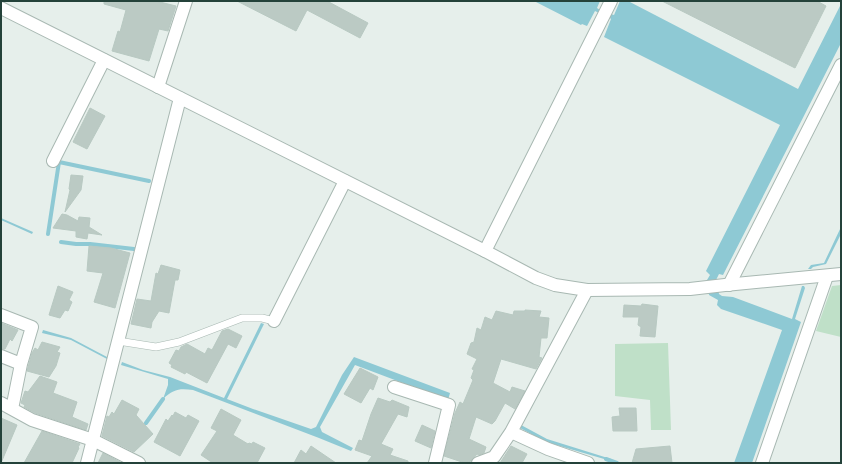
<svg xmlns="http://www.w3.org/2000/svg" width="842" height="464" font-family="'Public Sans',sans-serif">
<style>
.green{fill:#bfe0c8}
.water{fill:#8ec9d4}
.lines{fill:none;stroke-linecap:round;stroke-linejoin:round}
.stream{stroke:#8ec9d4;stroke-width:4}
.building{fill:#bbcac4;stroke:#b8c9c2}
.service-casing{stroke:#a8b8b2;stroke-width:8}
.minor-casing{stroke:#a8b8b2;stroke-width:14}
.tertiary-casing{stroke:#a8b8b2;stroke-width:14}
.service{stroke:#fff;stroke-width:7}
.minor{stroke:#fff;stroke-width:12}
.tertiary{stroke:#fff;stroke-width:12}
</style>
<rect width="100%" height="100%" fill="#e6efeb"/>
<path class="green" d="M841 285V337L816 331 832 286Z
M668 343 671 430H651L650 400 615 396V344Z"/>
<path class="water" d="M534 1H600L597 8 600 10 599 13 595 11 587 26 582 24 581 25Z
M620 1H628L798 89 841 4V43L723 275 719 274 716 280 719 294 722 296 733 297 792 319 802 286H804L805 288 795 319 801 322 752 463H734L782 330 721 309 717 305 718 300 709 295 707 280 710 275 706 271 780 125 604 37 611 19 609 17 611 14 614 15Z
M1 218 33 232 32 234 1 220Z
M841 227V234L826 264 813 267 811 269H808L811 265 824 263Z
M261 323 264 324 227 399 253 409 311 429 316 427 342 375 354 357 450 393 448 400 355 365 320 427 322 432 353 448 351 451 319 438 193 390C180 388 173 389 163 399L168 385V379L121 365 122 362 143 370 170 377 224 398Z
M43 330 71 338 107 357V359L71 340 42 333Z
M521 425 547 439 611 459V461L546 442 520 428Z"/>
<g class="lines">
<path class="stream" d="M48 234 59 162 149 181
M61 242 76 244H90L134 249
M146 423 163 399
M606 459 617 463"/>
</g>
<path class="building" d="M104 1H156L176 6 168 31 159 29 149 61 112 51 118 31 120 32 126 10 104 4Z
M237 1H327L368 23 360 38 307 10 296 31Z
M662 1H817L826 6 795 68Z
M90 108 105 116 87 149 73 142Z
M71 175 83 176 81 190 65 212 70 190 69 189Z
M62 214 67 215 78 221 79 217 90 218 89 227 102 235 88 233 87 239 76 237V231L53 228Z
M89 246 111 248 130 253 115 308 94 302 103 273 87 271Z
M161 265 180 270 178 280H175L169 313 159 311 152 322 151 328 131 324 137 299 151 301 156 273 158 274Z
M58 286 73 292 69 300 72 302 68 311 65 310 60 318 49 315Z
M642 304 658 306 655 337 640 336 641 327 638 325 639 317H623L624 305 641 306Z
M525 310 541 311 539 317 549 318 547 338H541L539 357 542 358 536 369 501 359 493 383 510 392 512 387 525 391 515 409 505 403 495 421 492 424 476 417 469 439 486 447 484 453 479 455 477 454 471 461 465 463 444 456 455 413 460 402 463 404 473 380 471 378 474 370 472 369 477 359 467 354 471 343 474 342 477 328 481 330 485 317 492 320 496 311 513 315 514 311H525Z
M1 323 18 330 12 341 10 339 5 349H1Z
M228 329 242 336 236 348 228 344 207 383 186 372 185 374 171 367 172 365 169 363 176 350 179 351 181 347 187 344 205 354 208 348 212 350 222 331Z
M42 342 60 347 57 352 60 353 56 366 49 377 27 371 32 353 35 348 38 350Z
M360 368 378 377 373 390 370 388 361 403 344 394Z
M40 376 57 382 53 393 77 402 72 417 88 424 86 430 35 413 24 407 25 405 21 403 25 391 28 392Z
M378 398 390 402 392 400 409 407 407 417 398 414 381 444 393 449 390 455 408 461V463H367L372 456 355 450 359 440 362 441 371 414Z
M122 400 139 409 136 415 153 434 134 452 102 436 107 416 109 417 112 412 114 414Z
M619 408H636L637 431H613L612 417 620 416Z
M221 409 241 420 233 435 248 444 249 443 252 444 253 442 265 448 257 463H213L201 455 217 431 211 428Z
M175 412 186 418 188 415 199 421 180 456 154 442 166 419 168 421 172 415 173 416Z
M1 418 17 425 1 463Z
M422 425 435 431 431 448 415 441Z
M42 431 80 444 78 447 79 448 72 463H24Z
M311 446 336 463H294L301 450 306 454Z
M511 446 527 454 522 463H500Z
M670 446 672 463H632L636 449Z
M103 453 120 462V463H98Z"/>
<g class="lines">
<g class="service-casing">
<path id="service" d="M118 341 156 347 179 342 242 318H262L274 321"/>
</g>
<g class="minor-casing">
<path id="minor" d="M158 87 186 1
M53 161 104 60
M485 251 611 1
M729 285 841 65
M1 315 32 327 21 364 12 409
M274 321 345 181
M1 356 21 364
M394 387 449 405 435 463
M1 403 32 420 93 440 139 463
M511 432 548 449 588 463
M87 463 180 98
M478 463 494 457 511 432 587 290
M762 463 827 276"/>
</g>
<g class="tertiary-casing">
<path id="tertiary" d="M1 8 485 251 536 278 555 285 587 290 690 289 725 285 841 274"/>
</g>
<use href="#service" class="service"/>
<use href="#minor" class="minor"/>
<use href="#tertiary" class="tertiary"/>
</g>
<rect width="842" height="464" fill="none" stroke="#24423a" stroke-width="4"/>
</svg>
